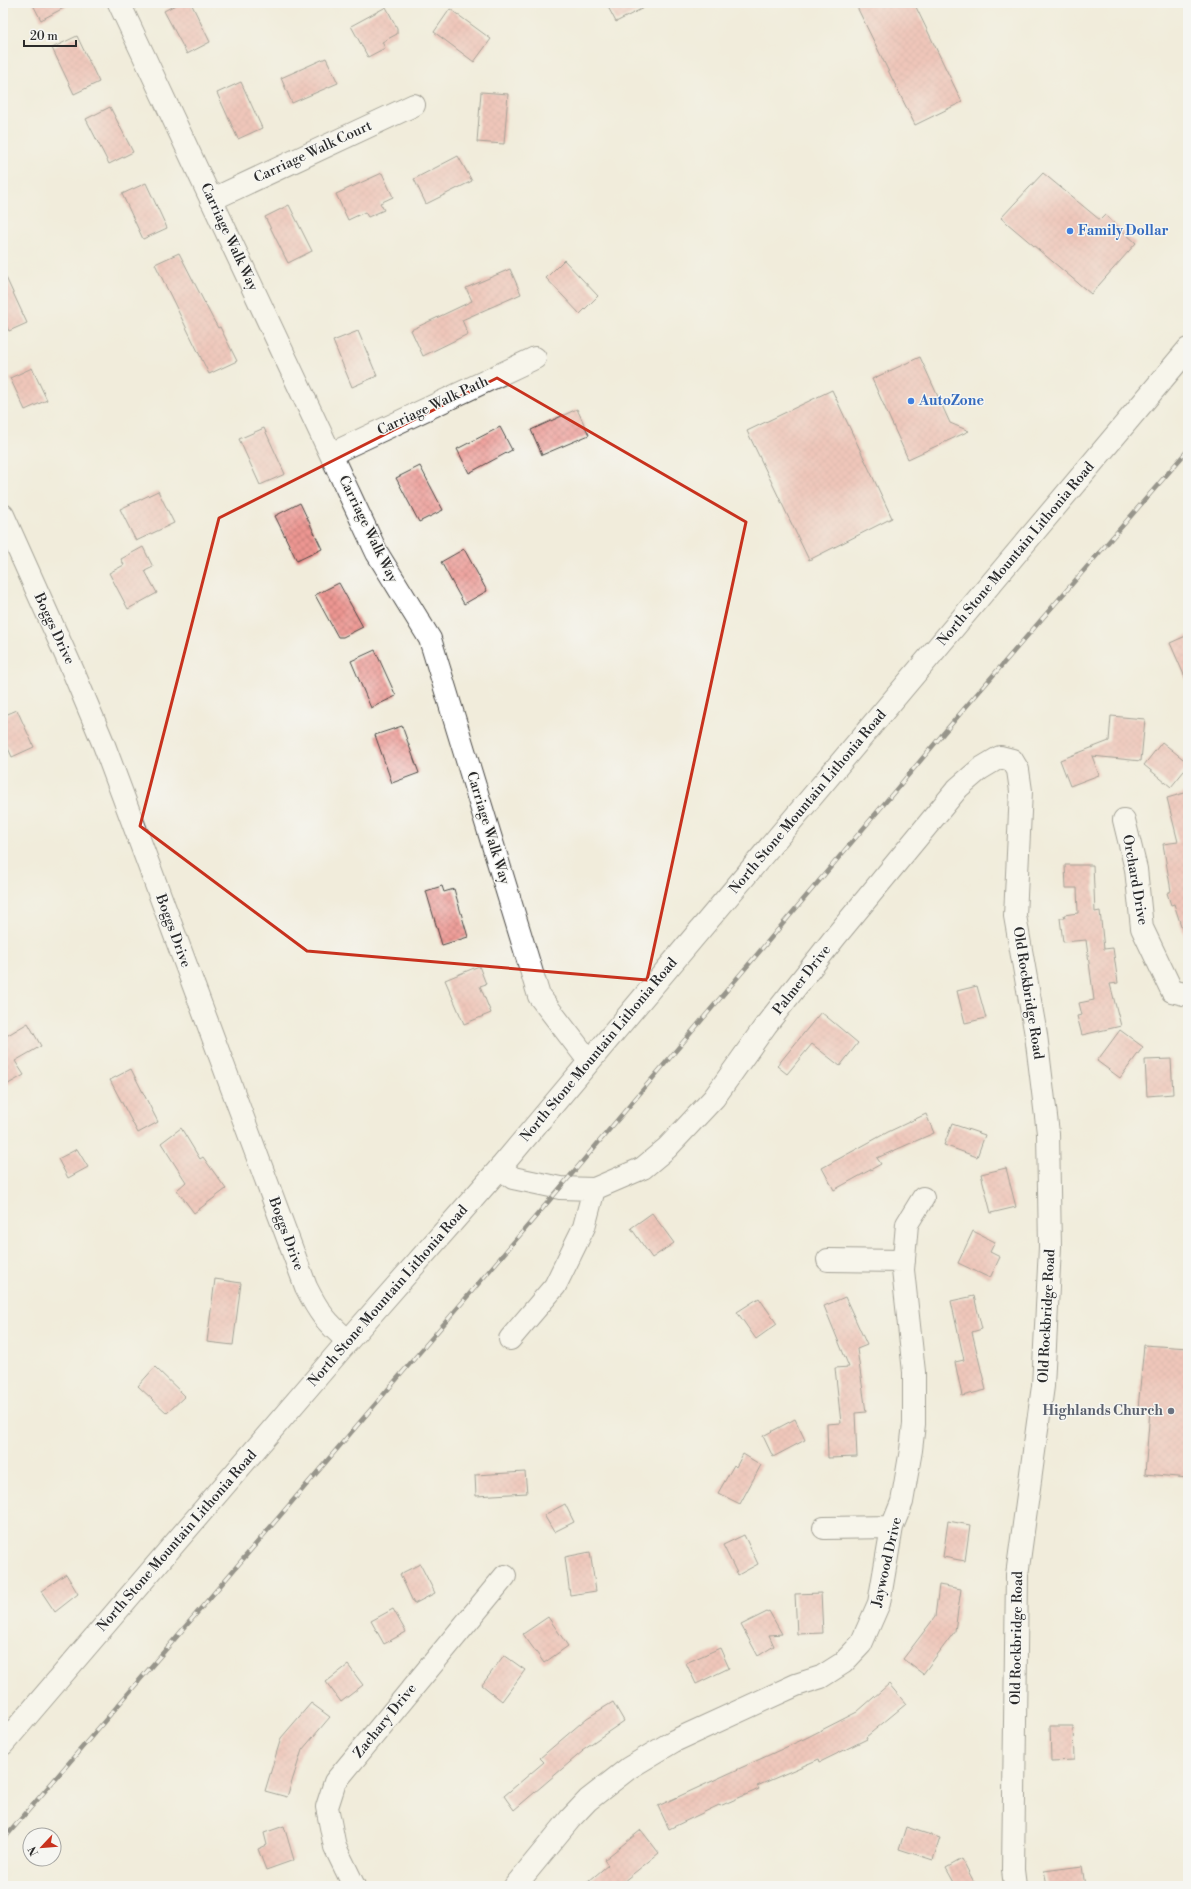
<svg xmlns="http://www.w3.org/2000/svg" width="1191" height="1889" font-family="'Libre Bodoni',serif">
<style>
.building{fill:url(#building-cross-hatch)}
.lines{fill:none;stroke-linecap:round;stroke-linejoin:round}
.minor-casing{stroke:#494845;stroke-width:24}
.major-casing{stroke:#494845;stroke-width:24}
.minor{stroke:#fff;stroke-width:22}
.major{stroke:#fff;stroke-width:22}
.rail-casing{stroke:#2b2b2b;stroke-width:4.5}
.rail{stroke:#f6f6f2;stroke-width:3;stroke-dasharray:9;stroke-linecap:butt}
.marked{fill:none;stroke:#c8321e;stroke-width:3;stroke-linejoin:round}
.shop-dot{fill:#3f7fe0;stroke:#f6f6f2;stroke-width:1.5}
.worship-dot{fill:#6b7280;stroke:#f6f6f2;stroke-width:1.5}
.labels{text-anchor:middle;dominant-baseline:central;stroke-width:3;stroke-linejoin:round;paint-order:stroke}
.street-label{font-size:14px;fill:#2b2b2b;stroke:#f6f6f2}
.shop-label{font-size:14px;font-weight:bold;fill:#366cbe;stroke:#f6f6f2;text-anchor:start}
.worship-label{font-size:14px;font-weight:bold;fill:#5b616d;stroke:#f6f6f2;text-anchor:end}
</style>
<defs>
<pattern id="building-cross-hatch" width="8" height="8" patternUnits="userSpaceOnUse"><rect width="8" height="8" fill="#ed9692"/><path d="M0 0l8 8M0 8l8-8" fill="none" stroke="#c07b77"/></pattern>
</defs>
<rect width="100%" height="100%" fill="#f6f6f2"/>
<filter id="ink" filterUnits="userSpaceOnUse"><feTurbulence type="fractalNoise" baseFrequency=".025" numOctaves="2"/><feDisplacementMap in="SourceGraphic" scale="8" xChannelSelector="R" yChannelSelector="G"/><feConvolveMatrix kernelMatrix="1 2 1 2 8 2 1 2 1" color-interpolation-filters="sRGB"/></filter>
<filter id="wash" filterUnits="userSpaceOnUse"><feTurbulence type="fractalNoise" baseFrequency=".012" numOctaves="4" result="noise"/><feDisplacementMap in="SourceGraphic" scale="16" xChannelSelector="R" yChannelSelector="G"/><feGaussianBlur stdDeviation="0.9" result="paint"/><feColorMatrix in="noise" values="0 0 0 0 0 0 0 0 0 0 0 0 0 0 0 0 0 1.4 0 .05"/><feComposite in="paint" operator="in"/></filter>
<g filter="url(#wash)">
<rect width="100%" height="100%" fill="#f1ecdb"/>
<g id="blocks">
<path class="building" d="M32 3H73L41 20Z
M179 3H191L210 42 187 54 164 11Z
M606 3H653L616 22Z
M855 3H914L962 102 915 125Z
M386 7 397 28V34L382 42 385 48 368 57 351 26Z
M450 9 491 39 474 62 434 32Z
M77 36 99 82 74 94 52 48Z
M326 58 338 83 292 103 281 78Z
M241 82 262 128 238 139 217 93Z
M481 92 508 94 504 144 477 142Z
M110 107 133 152 109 164 86 119Z
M458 156 472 181 426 204 414 179Z
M382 173 393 197 380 203 384 210 368 217 365 212 348 220 336 194Z
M1043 173 1100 220 1105 215 1136 243 1091 294 1001 218Z
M146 183 167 228 143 239 122 194Z
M289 205 312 251 288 263 265 217Z
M179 253 213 319 218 328 220 327 237 361 209 374 155 264Z
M564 260 598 296 580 314 546 278Z
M510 269 521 294 462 320 468 334 423 356 411 330 472 301 466 288Z
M3 271 27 323 9 331 3 320Z
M358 331 377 376 352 387 333 341Z
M920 357 950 423 969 431 908 459 872 379Z
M32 368 47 400 25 410 10 378Z
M832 390 892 518 809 560 747 431Z
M577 409 589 435 542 455 531 430Z
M500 427 512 450 469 473 457 449Z
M264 428 285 474 260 485 239 439Z
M420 466 443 510 419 522 396 478Z
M158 491 174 523 136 541 120 509Z
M300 503 322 549 297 561 275 516Z
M143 547 153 567 145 571 157 593 128 609 109 573 124 565 121 559Z
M464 549 487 591 464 604 441 562Z
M339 583 363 627 343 637H338L315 595Z
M1188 635V684L1170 643Z
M375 650 396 696 371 708 351 661Z
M17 710 34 747 12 757 3 737V716Z
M1111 716 1145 719 1141 761 1092 756 1099 775 1070 786 1060 760 1109 741Z
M402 726 419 773 392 783 375 735Z
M1162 742 1188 763V766L1171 787 1144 765Z
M1188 792V937L1185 938 1174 904 1171 905 1167 893 1171 891 1163 844 1178 842 1167 798Z
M1065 865H1093L1095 912 1100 911 1104 949 1113 948 1118 983 1110 984 1121 1026 1082 1035 1077 1016 1082 1015 1079 1003 1094 1000 1086 940 1063 942 1060 918H1065L1064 915 1078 913 1077 888H1066Z
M442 886 444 892 454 889 468 937 442 945 426 891Z
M479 966 486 984 480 986 491 1013 464 1024 445 980Z
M977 986 986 1018 965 1023 957 991Z
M821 1012 858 1043 840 1066 812 1044 787 1074 777 1066Z
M28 1023 41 1046 15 1061 24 1075 3 1087V1038Z
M1120 1030 1143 1047 1120 1078 1097 1061Z
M1171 1059 1173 1094 1147 1096 1145 1060Z
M131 1069 158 1122 138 1133 110 1080Z
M926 1114 934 1133 877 1158 881 1164 834 1190 822 1168 888 1132Z
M952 1124 985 1135 977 1157 944 1145Z
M181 1128 200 1159 203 1157 226 1189 194 1213 177 1190 186 1182 161 1143Z
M77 1149 88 1167 68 1178 58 1159Z
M1006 1168 1016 1207 991 1213 981 1174Z
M652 1213 674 1243 652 1258 631 1228Z
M973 1231 995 1242 990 1252 1000 1257 990 1278 958 1263Z
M215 1279 241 1283 233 1345 207 1342Z
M974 1296 982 1329 972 1332 986 1390 962 1396 955 1362 964 1360 951 1301Z
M845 1297 867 1345 857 1349 866 1412 855 1413 857 1457 828 1458 827 1424 841 1423 835 1368 849 1367 824 1306Z
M759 1298 777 1324 756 1339 737 1312Z
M1144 1345 1188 1348V1478L1145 1474 1150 1410 1138 1409Z
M155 1367 185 1396 167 1413 138 1386Z
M795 1419 805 1440 773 1457 763 1436Z
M743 1454 761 1465 740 1504 718 1493 734 1465 736 1467Z
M525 1472 527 1493 476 1496 475 1475Z
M565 1504 574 1522 554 1532 544 1515Z
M948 1521 970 1525 965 1561 943 1557Z
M744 1535 758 1564 738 1575 723 1545Z
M590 1552 596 1591 570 1595 565 1557Z
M420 1564 435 1593 414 1604 400 1574Z
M66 1574 78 1594 55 1612 41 1591Z
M939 1585 961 1589 955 1631 923 1674 903 1659 935 1617Z
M821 1593 823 1633 797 1634 795 1594Z
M393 1609 406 1632 384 1644 371 1621Z
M769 1611 782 1634 769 1635 774 1646 758 1656 741 1625Z
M548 1617 568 1646 544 1663 523 1634Z
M720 1648 729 1668 696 1684 686 1663Z
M504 1655 525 1670 502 1701 482 1685Z
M348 1665 363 1685 341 1702 326 1682Z
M889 1684 906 1704 866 1737 867 1739 820 1762 819 1759 757 1786 759 1789 720 1806 719 1805 669 1829 658 1806 806 1738 857 1712Z
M613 1702 624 1721 582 1750 583 1751 514 1810 504 1796 544 1762 540 1758 587 1718Z
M311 1703 330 1717 302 1750 287 1797 265 1791 281 1738Z
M1050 1726H1073L1074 1760 1051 1761Z
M284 1826 294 1860 266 1870 258 1849 267 1845 264 1833Z
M906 1827 940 1838 933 1860 899 1849Z
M641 1830 659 1853 618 1886H583L608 1865 604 1860Z
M962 1859 976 1886H956L946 1868Z
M1082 1866 1085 1886H1047L1044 1871Z"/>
</g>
</g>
<g filter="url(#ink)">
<use href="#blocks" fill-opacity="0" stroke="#494845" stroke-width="1"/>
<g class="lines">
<g class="minor-casing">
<path id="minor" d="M119 3 377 553 430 639 539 996 589 1061
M211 200 414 105
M331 454 535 358
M3 515 73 671 104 745 306 1287C319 1313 326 1322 348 1341
M1124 820 1136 869 1142 928 1172 991 1188 995
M500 1168 513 1178 560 1188 594 1189 643 1168 667 1148 714 1098 766 1025 836 936 958 788 980 769 1000 757 1012 760 1018 770 1021 791 1015 916 1036 1035 1048 1133 1050 1247 1043 1386 1017 1575 1013 1870 1015 1886
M828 1260 904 1261
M510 1339 555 1286 584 1227 594 1189
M824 1528 892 1527
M354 1886 335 1847 327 1807 335 1782 505 1576
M515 1886 570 1819 588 1800 629 1768 674 1741 796 1685 821 1677 843 1663 861 1644 879 1603 892 1527 902 1502 911 1450 914 1424V1372L903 1270 907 1224 923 1198"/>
</g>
<g class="major-casing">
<path id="major" d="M3 1744 348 1341 500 1168 1188 349"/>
</g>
<use href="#minor" class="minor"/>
<use href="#major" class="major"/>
<g class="rail-casing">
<path id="rail" d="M3 1840 560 1188 964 709 1188 450"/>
</g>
<use href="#rail" class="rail"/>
</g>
</g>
<path d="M0 0H1191V1889H0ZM497 378 746 522 647 980 307 951 140 826 219 518Z" fill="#f1ecdb" fill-opacity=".55" fill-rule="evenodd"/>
<path class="marked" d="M497 378 746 522 647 980 307 951 140 826 219 518Z"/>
<g class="shop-dot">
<circle cx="1070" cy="231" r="4"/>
<circle cx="911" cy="401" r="4"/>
</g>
<circle class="worship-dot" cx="1171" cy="1411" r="4"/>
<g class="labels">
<g class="street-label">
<text transform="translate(313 152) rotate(-25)">Carriage Walk Court</text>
<text transform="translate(229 237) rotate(65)">Carriage Walk Way</text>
<text transform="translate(433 406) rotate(-25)">Carriage Walk Path</text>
<text transform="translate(368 529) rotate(64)">Carriage Walk Way</text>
<text transform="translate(1016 554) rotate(-50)">North Stone Mountain Lithonia Road</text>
<text transform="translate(54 629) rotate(65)">Boggs Drive</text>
<text transform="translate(808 802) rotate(-50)">North Stone Mountain Lithonia Road</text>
<text transform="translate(488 828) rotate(73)">Carriage Walk Way</text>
<text transform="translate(1135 880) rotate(80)">Orchard Drive</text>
<text transform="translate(173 931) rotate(70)">Boggs Drive</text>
<text transform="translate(802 980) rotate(-52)">Palmer Drive</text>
<text transform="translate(1028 993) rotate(81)">Old Rockbridge Road</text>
<text transform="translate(599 1050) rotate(-50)">North Stone Mountain Lithonia Road</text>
<text transform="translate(286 1234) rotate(70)">Boggs Drive</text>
<text transform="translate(388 1296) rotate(-49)">North Stone Mountain Lithonia Road</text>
<text transform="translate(1047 1316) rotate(-87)">Old Rockbridge Road</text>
<text transform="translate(177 1541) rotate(-49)">North Stone Mountain Lithonia Road</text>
<text transform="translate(887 1562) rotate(-77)">Jaywood Drive</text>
<text transform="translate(1017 1638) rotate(-89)">Old Rockbridge Road</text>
<text transform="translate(385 1721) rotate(-51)">Zachary Drive</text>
</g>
<g class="shop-label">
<text x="1078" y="231">Family Dollar</text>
<text x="919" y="401">AutoZone</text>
</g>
<g class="worship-label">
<text x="1163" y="1411">Highlands Church</text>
</g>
</g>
<rect width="1191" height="1889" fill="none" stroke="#f6f6f2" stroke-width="16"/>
<g transform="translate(42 1847) rotate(244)"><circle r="19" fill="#f6f6f2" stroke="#a5a5a2"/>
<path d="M0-3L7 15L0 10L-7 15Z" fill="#c8321e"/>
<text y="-6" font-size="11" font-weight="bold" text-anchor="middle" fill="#2b2b2b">N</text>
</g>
<path d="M24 40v6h52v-6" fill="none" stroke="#2b2b2b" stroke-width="2"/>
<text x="30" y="40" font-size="12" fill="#2b2b2b" stroke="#f6f6f2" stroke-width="3" paint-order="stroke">20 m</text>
</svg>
